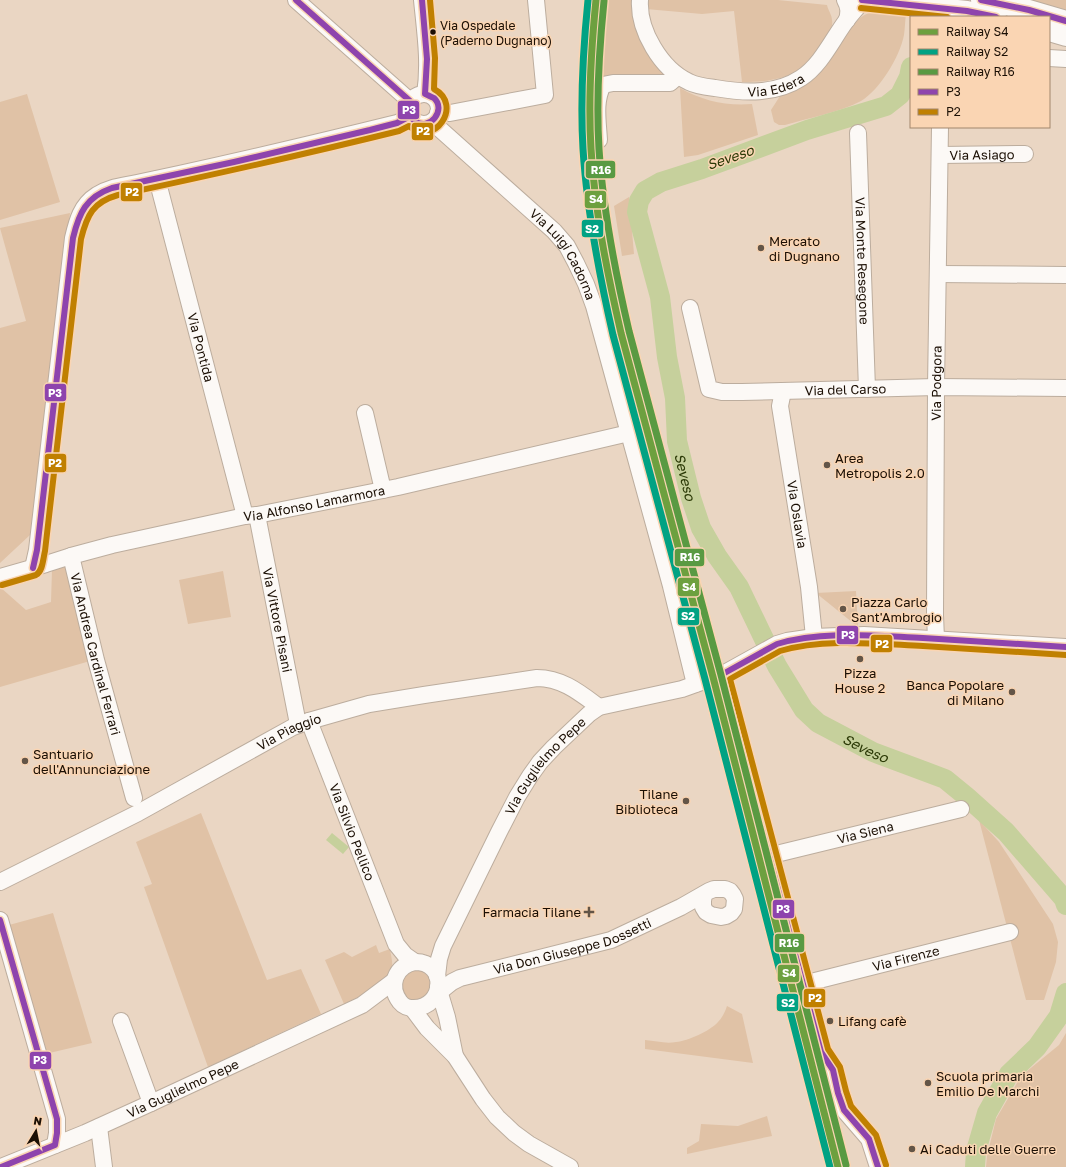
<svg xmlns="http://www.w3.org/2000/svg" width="1066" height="1167" font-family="'Golos Text',sans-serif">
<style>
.green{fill:#e0c2a6}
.water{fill:#c6d09c}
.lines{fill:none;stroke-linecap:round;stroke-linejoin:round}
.river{stroke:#c6d09c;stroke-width:20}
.minor-casing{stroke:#bcad9e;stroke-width:18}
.major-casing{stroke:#bcad9e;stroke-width:22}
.minor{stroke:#fcf9f6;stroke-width:16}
.major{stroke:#fcf9f6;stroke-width:20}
.bus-1-casing{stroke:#fad5b3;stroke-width:9}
.bus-2-casing{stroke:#fad5b3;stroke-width:9}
.bus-1{stroke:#8e44ad;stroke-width:6}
.bus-2{stroke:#c08001;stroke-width:6}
.rail-1-casing{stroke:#fad5b3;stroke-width:10}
.rail-2-casing{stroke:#fad5b3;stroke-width:10}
.rail-3-casing{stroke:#fad5b3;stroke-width:10}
.rail-1{stroke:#6da03f;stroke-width:7}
.rail-2{stroke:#01a283;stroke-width:7}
.rail-3{stroke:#599a42;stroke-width:7}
.bus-dot{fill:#1b0f04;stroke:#fad5b3;stroke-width:1.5}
.poi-dot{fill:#635547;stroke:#fad5b3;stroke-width:1.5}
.labels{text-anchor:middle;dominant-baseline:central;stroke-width:3;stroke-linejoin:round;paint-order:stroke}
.bus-label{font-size:12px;fill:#1b0f04;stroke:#fad5b3;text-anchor:start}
.street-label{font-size:13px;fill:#1b0f04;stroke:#fad5b3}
.poi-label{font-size:13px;fill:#1b0f04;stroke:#fad5b3;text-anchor:start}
.water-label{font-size:14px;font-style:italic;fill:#2c3a07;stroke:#fad5b3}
.line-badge{stroke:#fad5b3;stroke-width:1.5}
.badge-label{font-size:11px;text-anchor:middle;font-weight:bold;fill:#fff}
</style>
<rect width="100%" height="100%" fill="#ead6c3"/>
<path class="green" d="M604 0H632C633 33 642 50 664 74L660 79 597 80Z
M646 0H778L827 5C828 10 832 15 832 20 834 30 824 40 819 47 815 52 811 59 806 64 790 80 763 82 742 82L734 11 702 14 646 9Z
M1026 0H1066V13Z
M879 11 906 14C905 21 905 28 904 35 900 56 880 90 861 101 840 112 809 118 785 125H779L774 122 771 110 780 96C789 93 799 90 807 84 827 68 839 39 857 21 863 14 871 12 879 11Z
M680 88C703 101 726 106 752 104L758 135 698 155 684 157Z
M27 94 60 202 0 220V102Z
M629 197 634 254 622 256 614 206Z
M70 213 30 535 0 563V328L26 321 0 228Z
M68 566 90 661 0 687V587L26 610 51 602 52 570Z
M223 571 231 617 188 624 179 580Z
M856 591 858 627 816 593Z
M201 813 267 980 301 969 321 1014 208 1067 144 887 152 884 136 842Z
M979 820 999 842 1053 924 1058 942 1056 962 1044 1000H1026Z
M53 913 92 1043 45 1054 9 925Z
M376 945 379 953 390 949C391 956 393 962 392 969 389 984 356 998 344 1004L325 960 344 952 352 957Z
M415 969 428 973 433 985 425 1000H408L400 991 403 975Z
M727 1006 742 1014 753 1063 645 1049V1040C656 1041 666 1044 676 1042 688 1041 710 1031 718 1022 722 1018 725 1012 727 1006Z
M1066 1033V1167H986L987 1156 996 1119 1021 1076 1059 1045Z
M767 1116 772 1136 687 1154V1148L699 1141 701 1124 738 1126Z"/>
<path class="water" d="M332 833 349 847 343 854 326 840Z"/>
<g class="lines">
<g class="river">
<path id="s1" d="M911 67 909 77 900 95 886 106 807 130 702 169 661 182 645 191 639 201 637 212 660 297 667 357 675 398 677 441 691 498 701 528 717 556 739 587 777 666 804 710 818 723 873 752 945 779 967 797 1006 832 1064 899 1066 905"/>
<path d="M975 1167 976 1151 987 1113 1009 1074 1037 1047 1059 1016 1066 993"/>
</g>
<g class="minor-casing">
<g id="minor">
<path d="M296 0 410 101"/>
<path d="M422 0C425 31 430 63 425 94"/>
<path id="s2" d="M640 0C638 30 661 69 689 82 697 86 707 87 715 88 744 93 775 95 801 78 821 65 832 40 846 21 851 14 858 7 863 0"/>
<path d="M845 0C849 7 849 12 847 20"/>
<path d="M1049 58 1066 59"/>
<circle cx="424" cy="109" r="15"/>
<path d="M438 113H450L545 95 536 0"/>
<path id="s3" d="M432 122 554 231 567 246 576 263 586 284 594 306 671 586 695 684"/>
<path id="s4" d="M858 133 867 389"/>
<path d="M599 140C598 122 594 101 603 85L613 83H670L678 76"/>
<path id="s5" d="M940 155 1025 154"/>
<path id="s6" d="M157 179 245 516"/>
<path d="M938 274 1066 275"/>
<path id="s7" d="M690 308 709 389 722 392H742L936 387 1066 388"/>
<path id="s8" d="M783 391 780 406 809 587 814 637"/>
<path d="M365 413 383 490"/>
<path id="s9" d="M257 515 298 724"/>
<path id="s10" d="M71 556 96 660 134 798"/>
<path d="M33 568 37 550 73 238C77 221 81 205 97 195 109 187 124 186 137 183 151 180 165 177 179 174 252 158 324 141 397 123L404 120 410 116"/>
<path id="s11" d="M0 577 46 564 71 556 112 545 245 516 257 515 398 487 629 433"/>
<path id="s12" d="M936 639 935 615 936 387 940 127"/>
<path d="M721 675 821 1052 833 1070 838 1093 844 1110 869 1139 878 1167"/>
<path id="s13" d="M309 721 396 944 405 955 415 962"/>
<path id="s14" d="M768 856 961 809"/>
<path id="s15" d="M0 882 138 813 293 727 309 721 369 704 424 695 537 678C562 678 580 693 599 707"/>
<path d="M0 920 57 1119V1133L55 1145"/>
<path d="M415 962C448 962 445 1007 414 1008 408 1008 404 1007 400 1002 388 986 395 966 415 962Z"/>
<path id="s16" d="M437 976 439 959 443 946 499 832 517 797 530 776 540 762 554 747 589 714 599 707 682 689 721 675 777 644 787 641 814 637 864 635 1066 647"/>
<path id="s17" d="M803 984 1010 932"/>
<path d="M438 987 447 1017 455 1056"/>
<path id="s18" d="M437 994 452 982 460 978 611 940 681 907 709 891 714 889H725L730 891 733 895 735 899 734 909 731 913 726 916 721 917 711 915 706 912 703 907V901L704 894"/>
<path d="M412 1008 427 1028 455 1056 483 1099 497 1117 514 1133 529 1144 570 1167"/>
<path d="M121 1021 151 1103"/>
<path d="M99 1127 104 1167"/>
<path id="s19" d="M1 1167 85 1133 151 1103 362 1005 394 981"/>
</g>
</g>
<g class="major-casing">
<path id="major" d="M862 0 967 11 996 17
M981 0 1029 10 1066 21
M1049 31 1066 36"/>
</g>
<use href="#minor" class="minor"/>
<use href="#major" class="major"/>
<g class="bus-1-casing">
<path id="bus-1" d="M296 0 410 101C408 109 408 116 415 121 429 132 447 110 434 98 431 97 428 95 425 94L427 59 422 0
M862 0 967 11 996 17
M981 0 1029 10 1066 21
M33 568 37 550 73 238C79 213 86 197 112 188L234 162 370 130 397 123 410 116
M0 920 57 1119V1133L55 1145 1 1167
M878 1167 869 1139 844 1110 838 1093 833 1070 821 1052 721 675 777 644C822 630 876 636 923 638 970 641 1018 644 1066 647"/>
</g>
<g class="bus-2-casing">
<path id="bus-2" d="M861 8 947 17
M2 585 36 575C43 571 43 559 45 551L81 239C87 215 93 202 118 195 212 175 306 154 399 131L409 126C434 148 464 105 434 89L435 58 430 0
M886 1165 876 1135 851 1106 846 1091 840 1067 828 1049 730 679 780 651C823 638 878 644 923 646 970 649 1018 652 1066 655"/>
</g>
<use href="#bus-1" class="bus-1"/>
<use href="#bus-2" class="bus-2"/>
<g class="rail-1-casing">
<path id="rail-1" d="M596 0C591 50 588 100 591 149 595 212 607 272 621 333L713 677 838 1167"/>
</g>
<g class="rail-2-casing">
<path id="rail-2" d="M588 0C583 50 580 99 583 149 587 212 599 274 613 335L705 679 830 1167"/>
</g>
<g class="rail-3-casing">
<path id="rail-3" d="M604 1C599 50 596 99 599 149 603 211 615 271 629 331L721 675 846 1165"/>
</g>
<use href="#rail-1" class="rail-1"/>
<use href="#rail-2" class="rail-2"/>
<use href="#rail-3" class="rail-3"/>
</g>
<circle class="bus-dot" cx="433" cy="32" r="3.5"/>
<g class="poi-dot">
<circle cx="761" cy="248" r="4"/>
<circle cx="827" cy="465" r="4"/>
<circle cx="843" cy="609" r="4"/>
<circle cx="860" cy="659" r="4"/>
<circle cx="1012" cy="692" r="4"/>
<circle cx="25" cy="761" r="4"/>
<circle cx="686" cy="801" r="4"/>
<path d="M587 906h4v4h4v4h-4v4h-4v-4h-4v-4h4z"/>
<circle cx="830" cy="1021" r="4"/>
<circle cx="928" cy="1083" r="4"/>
<circle cx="912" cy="1149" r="4"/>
</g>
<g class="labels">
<g class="bus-label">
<text x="440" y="25">Via Ospedale<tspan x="440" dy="15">(Paderno Dugnano)</tspan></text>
</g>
<g class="street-label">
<text stroke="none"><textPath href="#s2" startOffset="189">Via Edera</textPath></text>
<text stroke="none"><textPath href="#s5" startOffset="42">Via Asiago</textPath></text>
<text stroke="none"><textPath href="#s3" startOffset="188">Via Luigi Cadorna</textPath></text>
<text stroke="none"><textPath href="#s4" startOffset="128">Via Monte Resegone</textPath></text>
<text stroke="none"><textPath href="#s6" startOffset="174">Via Pontida</textPath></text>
<text stroke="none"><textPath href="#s12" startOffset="256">Via Podgora</textPath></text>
<text stroke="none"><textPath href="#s7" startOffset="220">Via del Carso</textPath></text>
<text stroke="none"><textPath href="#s11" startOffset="323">Via Alfonso Lamarmora</textPath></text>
<text stroke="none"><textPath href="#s8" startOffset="125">Via Oslavia</textPath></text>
<text stroke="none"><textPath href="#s9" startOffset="107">Via Vittore Pisani</textPath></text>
<text stroke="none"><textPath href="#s10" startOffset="101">Via Andrea Cardinal Ferrari</textPath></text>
<text stroke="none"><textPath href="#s15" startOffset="326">Via Piaggio</textPath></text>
<text stroke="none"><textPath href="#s16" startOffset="239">Via Guglielmo Pepe</textPath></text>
<text stroke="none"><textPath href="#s13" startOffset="119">Via Silvio Pellico</textPath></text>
<text stroke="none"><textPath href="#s14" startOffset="100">Via Siena</textPath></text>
<text stroke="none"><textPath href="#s18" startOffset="145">Via Don Giuseppe Dossetti</textPath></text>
<text stroke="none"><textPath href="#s17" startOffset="106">Via Firenze</textPath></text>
<text stroke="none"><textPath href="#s19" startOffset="198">Via Guglielmo Pepe</textPath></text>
</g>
<g class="poi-label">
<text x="769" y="241">Mercato<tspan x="769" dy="15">di Dugnano</tspan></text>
<text x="835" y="458">Area<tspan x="835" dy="15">Metropolis 2.0</tspan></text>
<text x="851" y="602">Piazza Carlo<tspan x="851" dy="15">Sant'Ambrogio</tspan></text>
<text x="860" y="673" text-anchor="middle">Pizza<tspan x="860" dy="15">House 2</tspan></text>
<text x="1004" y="685" text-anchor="end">Banca Popolare<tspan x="1004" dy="15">di Milano</tspan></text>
<text x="33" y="754">Santuario<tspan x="33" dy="15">dell'Annunciazione</tspan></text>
<text x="678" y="794" text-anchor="end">Tilane<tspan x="678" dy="15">Biblioteca</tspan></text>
<text x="581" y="912" text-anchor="end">Farmacia Tilane</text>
<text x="838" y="1021">Lifang cafè</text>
<text x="936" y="1076">Scuola primaria<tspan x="936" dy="15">Emilio De Marchi</tspan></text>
<text x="920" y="1149">Ai Caduti delle Guerre</text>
</g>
<g class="water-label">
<text transform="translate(730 157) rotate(-19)">Seveso</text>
<text stroke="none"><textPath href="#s1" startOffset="597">Seveso</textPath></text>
<text stroke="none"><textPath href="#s1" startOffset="933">Seveso</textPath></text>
</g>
</g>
<g class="line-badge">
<rect x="397" y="100" width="23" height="20" rx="4" fill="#8e44ad"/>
<rect x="411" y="122" width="23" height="19" rx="4" fill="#c08001"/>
<rect x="585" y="160" width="31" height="19" rx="4" fill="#599a42"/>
<rect x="120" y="182" width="23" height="20" rx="4" fill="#c08001"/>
<rect x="584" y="190" width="23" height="19" rx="4" fill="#6da03f"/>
<rect x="581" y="219" width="23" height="19" rx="4" fill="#01a283"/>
<rect x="44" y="383" width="23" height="19" rx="4" fill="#8e44ad"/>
<rect x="44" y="453" width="23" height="20" rx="4" fill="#c08001"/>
<rect x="674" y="548" width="31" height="19" rx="4" fill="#599a42"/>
<rect x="677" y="577" width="23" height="20" rx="4" fill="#6da03f"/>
<rect x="677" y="607" width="23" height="19" rx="4" fill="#01a283"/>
<rect x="836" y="625" width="23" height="20" rx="4" fill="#8e44ad"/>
<rect x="870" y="634" width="23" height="19" rx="4" fill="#c08001"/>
<rect x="772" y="899" width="23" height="20" rx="4" fill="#8e44ad"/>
<rect x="774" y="933" width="31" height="20" rx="4" fill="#599a42"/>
<rect x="777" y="964" width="23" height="19" rx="4" fill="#6da03f"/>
<rect x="803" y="988" width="23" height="20" rx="4" fill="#c08001"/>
<rect x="776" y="993" width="23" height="19" rx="4" fill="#01a283"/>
<rect x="29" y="1051" width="23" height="19" rx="4" fill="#8e44ad"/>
</g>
<g class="badge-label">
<text x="409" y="114">P3</text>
<text x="423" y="135">P2</text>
<text x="601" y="174">R16</text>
<text x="132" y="196">P2</text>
<text x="596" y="203">S4</text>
<text x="592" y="233">S2</text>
<text x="55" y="397">P3</text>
<text x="55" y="467">P2</text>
<text x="690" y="561">R16</text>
<text x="689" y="591">S4</text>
<text x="688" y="620">S2</text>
<text x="848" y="639">P3</text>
<text x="882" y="648">P2</text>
<text x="783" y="913">P3</text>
<text x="789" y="947">R16</text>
<text x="789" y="977">S4</text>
<text x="815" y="1002">P2</text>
<text x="788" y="1007">S2</text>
<text x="40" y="1064">P3</text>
</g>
<rect x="910" y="16" width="140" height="112" fill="#fad5b3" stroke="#a1866d"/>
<rect x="918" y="29" width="20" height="6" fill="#6da03f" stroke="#a1866d"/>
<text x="946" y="36" font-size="12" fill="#1b0f04">Railway S4</text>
<rect x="918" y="49" width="20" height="6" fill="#01a283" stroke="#a1866d"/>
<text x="946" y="56" font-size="12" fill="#1b0f04">Railway S2</text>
<rect x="918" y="69" width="20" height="6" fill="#599a42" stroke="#a1866d"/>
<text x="946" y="76" font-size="12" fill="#1b0f04">Railway R16</text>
<rect x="918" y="89" width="20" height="6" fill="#8e44ad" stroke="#a1866d"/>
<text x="946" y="96" font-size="12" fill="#1b0f04">P3</text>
<rect x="918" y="109" width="20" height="6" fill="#c08001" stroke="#a1866d"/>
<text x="946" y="116" font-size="12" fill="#1b0f04">P2</text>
<g transform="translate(36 1131) rotate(10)" stroke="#fad5b3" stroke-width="3" paint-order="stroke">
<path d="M0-3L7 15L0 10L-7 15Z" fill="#1b0f04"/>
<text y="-6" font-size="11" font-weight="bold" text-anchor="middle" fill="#1b0f04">N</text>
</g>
</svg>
